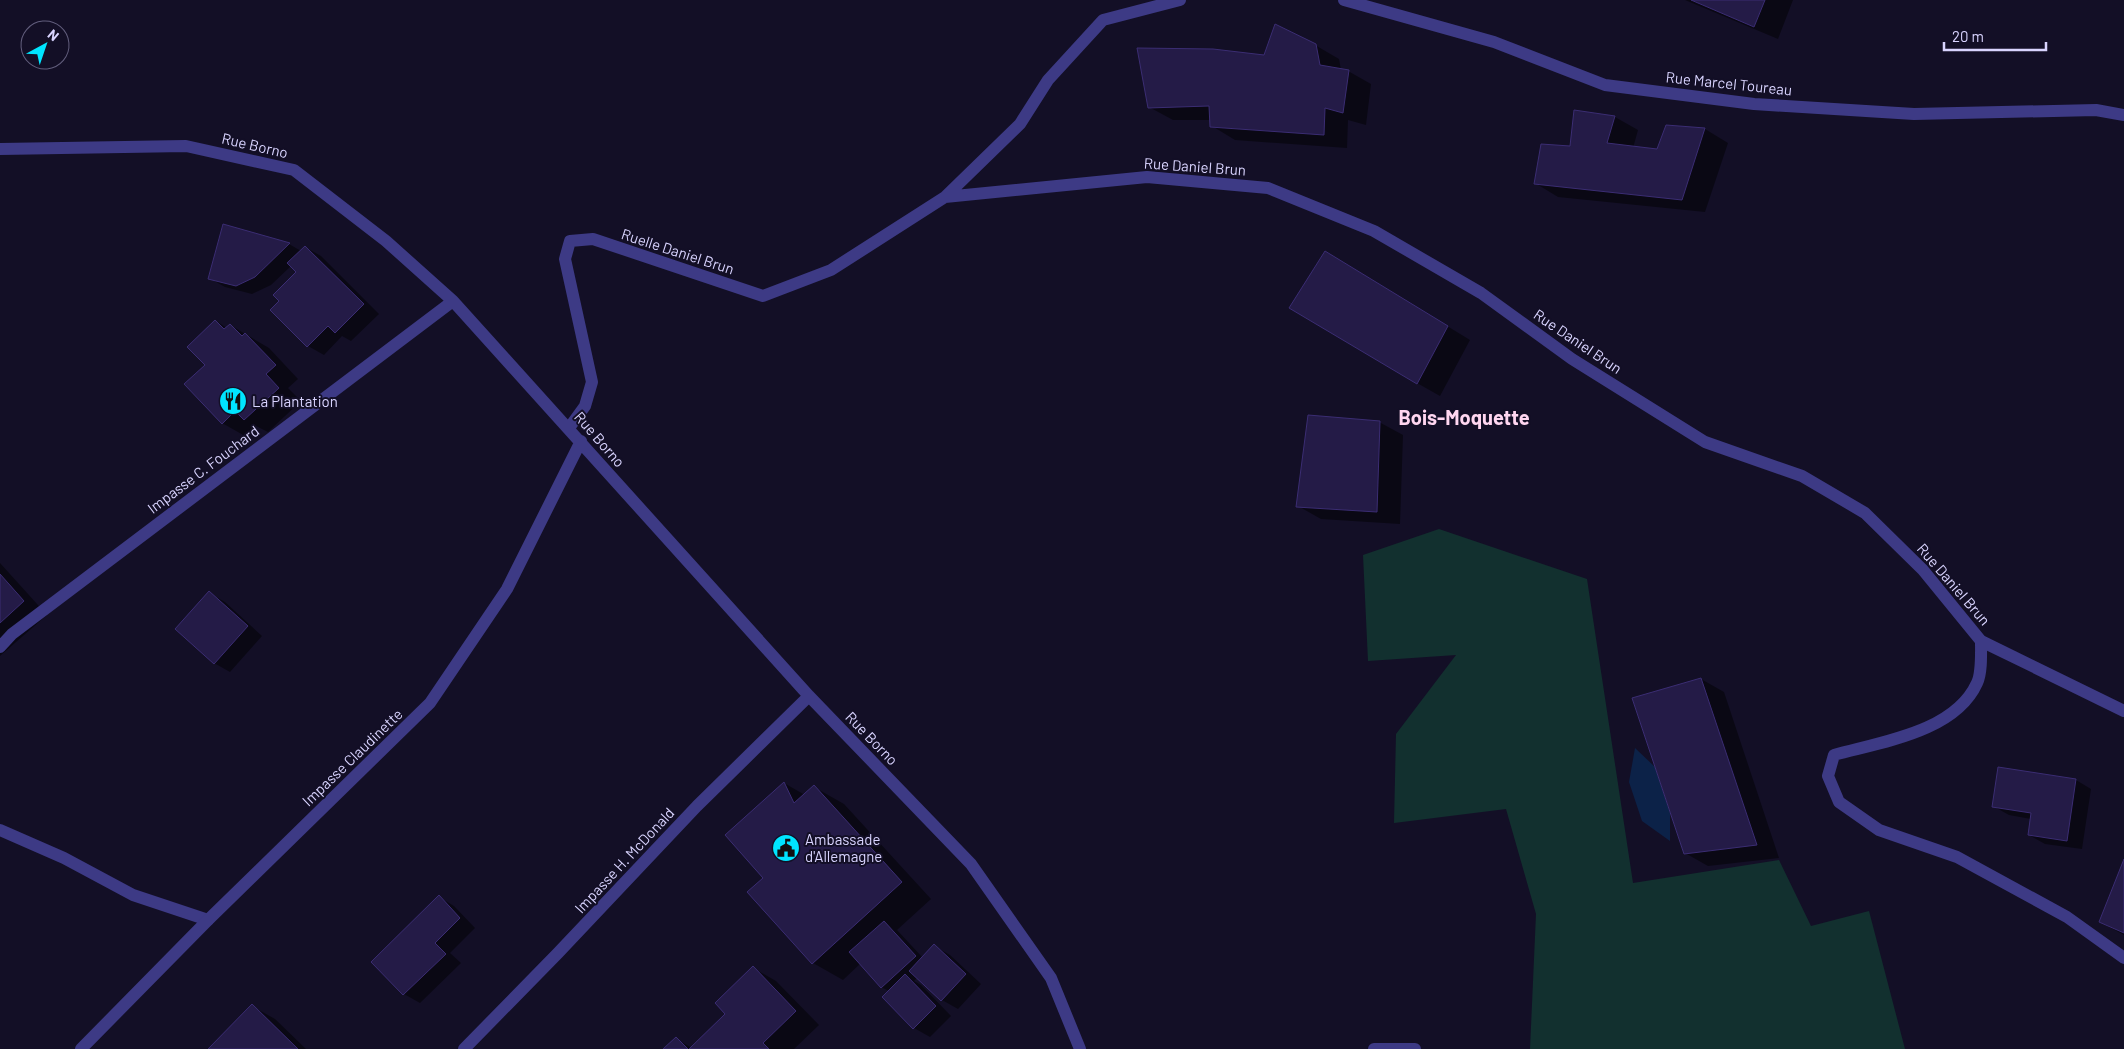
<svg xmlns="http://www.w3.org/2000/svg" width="2124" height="1049" font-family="Barlow,sans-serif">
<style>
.green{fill:#12302f}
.water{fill:#0c2248}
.shadow{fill:#0007}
.building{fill:#241b47;stroke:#3b2d73}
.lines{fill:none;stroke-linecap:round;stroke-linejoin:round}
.lane{stroke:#3d3a85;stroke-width:12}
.street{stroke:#3d3a85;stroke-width:12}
.labels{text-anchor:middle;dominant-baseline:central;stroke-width:4;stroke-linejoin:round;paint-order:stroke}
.street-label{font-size:15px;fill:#d9d4ff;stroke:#130f26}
.poi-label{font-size:15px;fill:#d9d4ff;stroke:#130f26;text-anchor:start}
.district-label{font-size:20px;font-weight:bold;fill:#ffd6f0;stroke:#130f26}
</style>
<rect width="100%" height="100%" fill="#130f26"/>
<path class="green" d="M1439 529 1587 579 1633 883 1779 860 1811 926 1869 911 1905 1049H1530L1536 914 1506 809 1394 823 1396 734 1456 655 1368 661 1363 555Z"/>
<path class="water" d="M1635 748 1655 767 1670 813V841L1642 821 1629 782Z"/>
<path class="shadow" d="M1685 0H1793L1778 39Z
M1315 45 1339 59 1341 70 1348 71 1371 84 1366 125 1348 120 1347 148 1235 140 1212 126 1211 120H1173L1149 107 1265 57Z
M1575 111 1615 117 1638 130 1633 148 1658 150 1667 127 1705 129 1728 143 1705 212 1558 197 1535 183 1571 148Z
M224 226 289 244 301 251 305 247 321 256 379 314 351 341 342 336 324 355 308 346 281 301 298 272 291 266 271 285 252 294 225 287 209 278Z
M1349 266 1470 340 1440 396 1417 383Z
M216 321 227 328 230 325 269 348 298 379 288 388 301 401 268 432 256 426 245 436 222 423 206 366Z
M1379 422 1403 435 1400 524 1321 519 1298 506Z
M0 563 47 615 0 656Z
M209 593 225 602 262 636 230 672 214 663Z
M1701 679 1724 692 1779 858 1708 866 1685 853Z
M2076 780 2091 789 2082 849 2045 844 2029 835 2031 819 2009 815 1993 806Z
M784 783 805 795 814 787 844 804 931 899 897 930 923 958 934 946 950 955 981 984 958 1009 942 1000 918 977 914 981 921 985 951 1016 930 1037 914 1028 883 997 889 991 881 987 861 963 843 980 813 963 764 878Z
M2124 863V935L2100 922Z
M439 897 454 906 475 928 450 953 461 963 420 1003 404 994 373 962Z
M753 968 776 981 819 1025 794 1049H665L676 1039 692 1048 727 1014Z
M252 1006 275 1019 306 1049H210Z"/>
<path class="building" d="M1691 0H1765L1754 27Z
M1275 24 1316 44 1320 65 1349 70 1343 113 1325 108 1324 135 1210 127 1209 106 1148 108 1137 48 1213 49 1264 55Z
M1574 110 1615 116 1607 143 1657 149 1666 125 1705 128 1682 200 1534 184 1541 144 1570 146Z
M223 224 290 243 255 277 236 286 208 279Z
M305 246 364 304 335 333 328 326 307 347 270 310 279 301 273 295 296 272 287 263Z
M1325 251 1448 326 1417 384 1289 308Z
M215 320 224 329 230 324 242 336 245 333 276 365 266 374 279 388 244 420 235 411 222 424 184 384 205 365 187 347Z
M1308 415 1380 421 1377 512 1296 507Z
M0 574 24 601 0 623Z
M209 591 248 626 214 664 175 629Z
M1701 678 1757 845 1684 854 1632 698Z
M1998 767 2076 779 2067 841 2028 835 2031 813 1992 807Z
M784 782 794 803 814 785 902 882 812 964 747 892 763 878 725 835Z
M2124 859V933L2099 922Z
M439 895 460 918 435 943 446 954 403 995 371 962Z
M884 921 916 956 881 988 849 952Z
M934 944 966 974 941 1001 909 971Z
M753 966 796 1011 763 1043 769 1049H689L725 1014 715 1003Z
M905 974 936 1006 913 1029 882 997Z
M252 1004 298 1049H208Z
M676 1037 688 1049H663Z"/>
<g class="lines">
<path class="lane" d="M0 830 64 858 133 895 208 920"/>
<path class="street" d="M1344 0 1494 42 1605 85 1754 104 1914 114 2096 110 2124 115
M0 149 186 146 294 170 386 241 453 301 809 696 971 864 1051 978 1080 1049
M945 197 1147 177 1268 188 1374 231 1481 293 1572 359 1705 442 1802 476 1865 513 1923 570 1981 641 2124 711
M569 428 585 406 592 382 565 259 570 241 593 239 763 296 831 270 945 197 1020 124 1048 80 1103 20 1180 0
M1981 641C1981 653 1982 673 1977 683 1955 732 1881 742 1834 755L1828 776 1839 802 1879 830 1957 857 2067 917 2124 958
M0 647 12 634 453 301
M81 1049 208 920 430 703 507 589 581 441
M464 1049 558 953 697 806 809 696
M1374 1049H1415"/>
</g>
<defs>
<g id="restaurant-disc" transform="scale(1.4375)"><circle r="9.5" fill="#00e5ff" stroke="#130f26"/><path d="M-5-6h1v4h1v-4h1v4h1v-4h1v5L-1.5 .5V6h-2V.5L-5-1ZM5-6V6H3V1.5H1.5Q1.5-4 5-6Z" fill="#111"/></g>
<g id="civic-disc" transform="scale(1.4375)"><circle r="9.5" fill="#00e5ff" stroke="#130f26"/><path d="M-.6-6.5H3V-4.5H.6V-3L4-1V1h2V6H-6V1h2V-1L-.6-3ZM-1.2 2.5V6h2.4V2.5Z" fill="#111"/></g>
</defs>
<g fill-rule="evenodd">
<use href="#restaurant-disc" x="233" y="401"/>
<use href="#civic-disc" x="786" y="848"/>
</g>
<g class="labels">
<g class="street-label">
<text transform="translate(1729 83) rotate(6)">Rue Marcel Toureau</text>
<text transform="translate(255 145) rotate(13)">Rue Borno</text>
<text transform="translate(1195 166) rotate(4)">Rue Daniel Brun</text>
<text transform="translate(678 251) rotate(18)">Ruelle Daniel Brun</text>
<text transform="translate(1578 341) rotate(34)">Rue Daniel Brun</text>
<text transform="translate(600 439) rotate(49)">Rue Borno</text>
<text transform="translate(203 469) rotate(-37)">Impasse C. Fouchard</text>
<text transform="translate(1954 584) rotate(49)">Rue Daniel Brun</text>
<text transform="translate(872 738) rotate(46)">Rue Borno</text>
<text transform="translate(352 757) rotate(-44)">Impasse Claudinette</text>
<text transform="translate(624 860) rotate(-47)">Impasse H. McDonald</text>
</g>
<g class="poi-label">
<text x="252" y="401">La Plantation</text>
<text x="805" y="839">Ambassade<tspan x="805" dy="17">d'Allemagne</tspan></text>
</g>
<g class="district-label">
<text x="1464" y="417">Bois-Moquette</text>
</g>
</g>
<g transform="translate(45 45) rotate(40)"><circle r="24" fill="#130f26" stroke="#625e7d"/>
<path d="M0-4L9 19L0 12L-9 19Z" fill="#00e5ff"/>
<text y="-8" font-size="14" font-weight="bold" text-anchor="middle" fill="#d9d4ff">N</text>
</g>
<path d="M1944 42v8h102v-8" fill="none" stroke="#d9d4ff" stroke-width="2.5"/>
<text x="1952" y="42" font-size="15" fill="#d9d4ff" stroke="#130f26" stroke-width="4" paint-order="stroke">20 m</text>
</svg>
